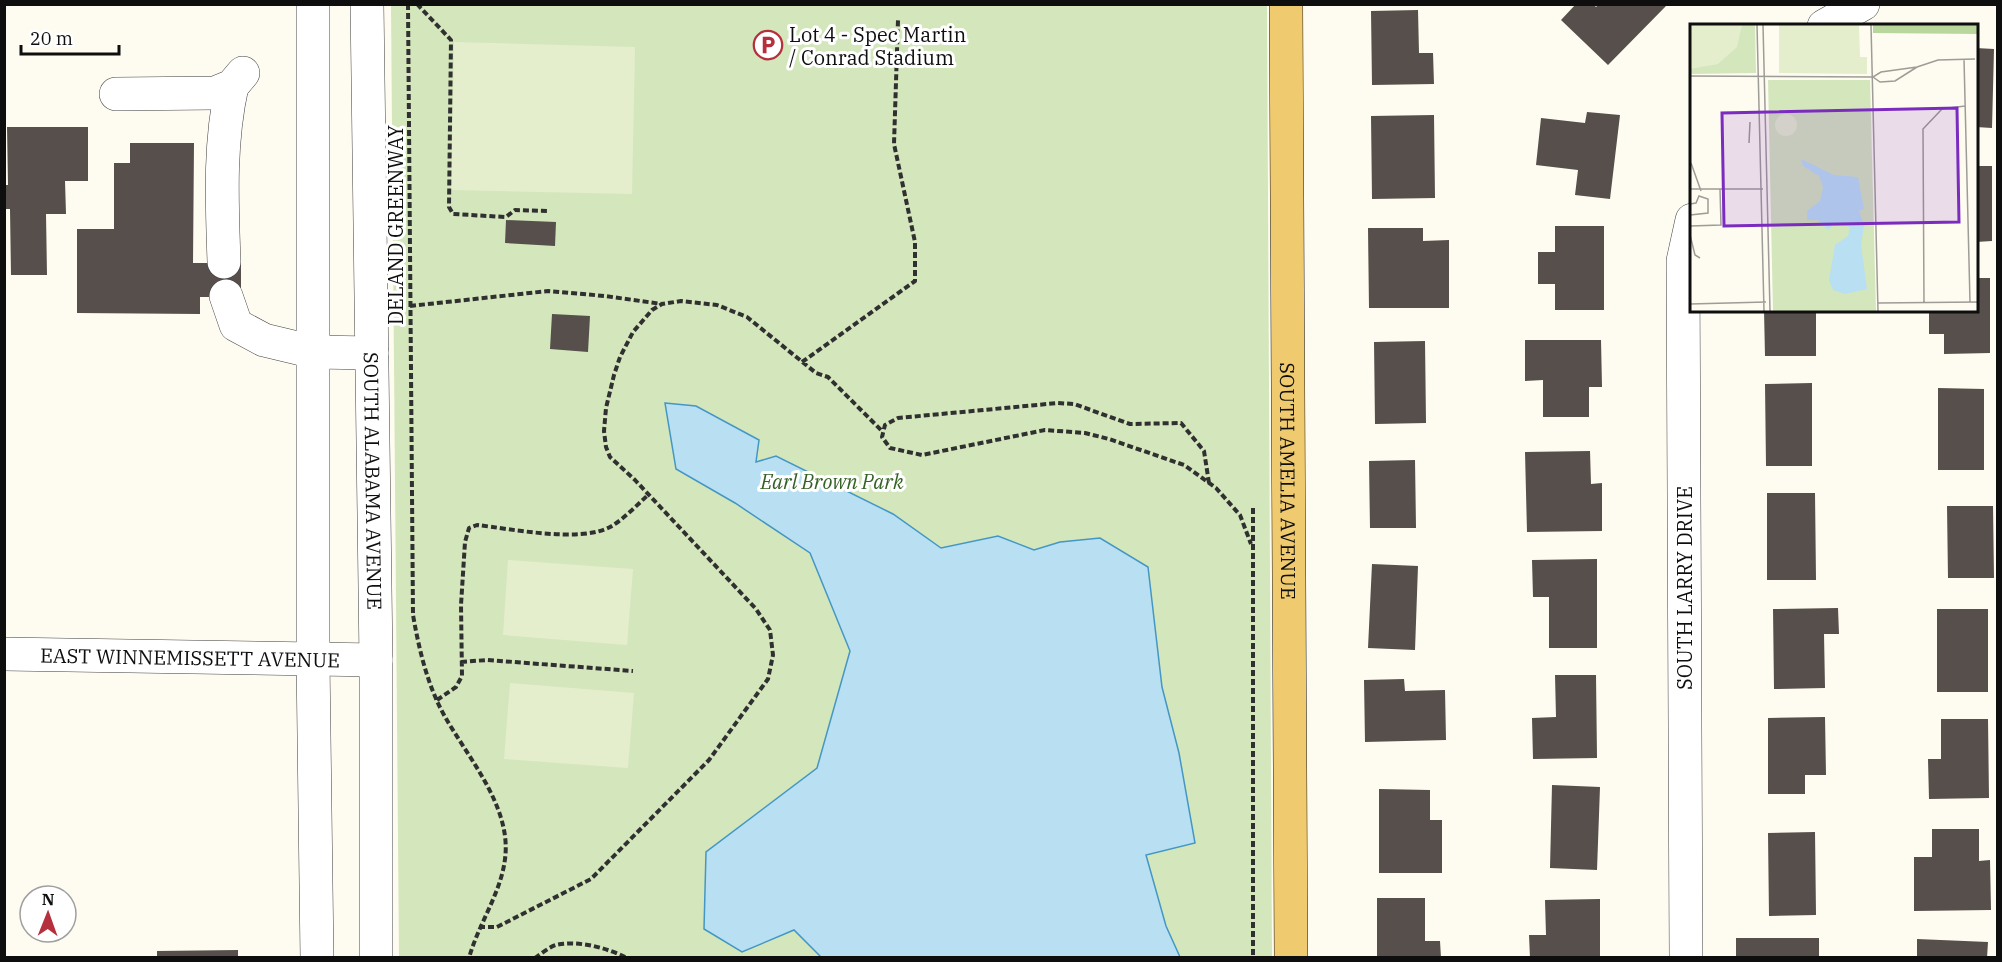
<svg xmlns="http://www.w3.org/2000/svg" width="2002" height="962" font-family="'IBM Plex Serif',serif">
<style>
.green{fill:#d4e6bc}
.pitch{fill:#e4eecd}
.water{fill:#b8dff2;stroke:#4497c4;stroke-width:1.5}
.building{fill:#564f4b}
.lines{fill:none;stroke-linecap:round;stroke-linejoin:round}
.minor-casing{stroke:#414141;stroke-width:34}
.major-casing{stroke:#1f1f1f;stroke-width:34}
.path{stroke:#303030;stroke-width:4;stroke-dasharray:6 3;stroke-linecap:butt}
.minor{stroke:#fff;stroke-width:33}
.major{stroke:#efca6f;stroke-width:33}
.labels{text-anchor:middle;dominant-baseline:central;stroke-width:6;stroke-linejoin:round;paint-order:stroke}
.poi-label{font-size:20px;fill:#0e0e0e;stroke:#fff;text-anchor:start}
.street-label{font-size:20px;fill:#0e0e0e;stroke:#fff}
.park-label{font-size:20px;font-style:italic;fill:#336123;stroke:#fff}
.inset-road{fill:none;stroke:#9e9c96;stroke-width:1.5}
.view{fill:#7b2cbf;fill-opacity:0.15;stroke:#7b2cbf;stroke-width:3}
.inset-edge{fill:none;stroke:#0e0e0e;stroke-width:3}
</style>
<rect width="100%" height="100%" fill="#fefbf0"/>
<path class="green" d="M391 5H1267L1272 957H399Z"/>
<path class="pitch" d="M454 42 635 47 632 194 451 190Z
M508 560 633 569 627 645 503 635Z
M510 683 634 693 628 768 504 759Z"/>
<path class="water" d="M665 403 696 406 759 440 756 462 776 456 893 514 941 548 998 536 1034 550 1060 542 1100 538 1148 567 1162 687 1179 753 1195 843 1146 855 1166 926 1180 957H821L794 930 742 952 704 929 706 852 817 768 850 651 810 553 735 503 676 469Z"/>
<path class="building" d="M1576 4H1593L1596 7 1599 4H1664L1666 6 1608 65 1561 20Z
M1418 10 1419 53H1433L1434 84 1372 85 1371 11Z
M1976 48 1994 49 1992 128 1976 127Z
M1587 112 1620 115 1610 199 1575 195 1578 170 1536 165 1541 118 1585 123Z
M1434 115 1435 198 1372 199 1371 116Z
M7 127H88V181H65L66 214H46L47 275H11L10 209H4V185H8Z
M130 143H194L193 263H241V297H200V314L77 313V229H114V163H130Z
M1976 166H1992V241L1976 242Z
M506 220 556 222 555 246 505 243Z
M1555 226H1604V310H1555V284H1538V252H1555Z
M1368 228H1423V241L1449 240V308H1369Z
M1976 278H1990V353L1944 354V334H1929V310H1976Z
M1764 310H1816V356H1765Z
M552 314 590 316 588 352 550 349Z
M1525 340H1601L1602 387H1589V417H1543V380L1525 381Z
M1425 341 1426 423 1375 424 1374 342Z
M1812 383V466H1766L1765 384Z
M1938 388 1984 389V470H1938Z
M1590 451 1591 484 1602 483V531L1527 532 1525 452Z
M1415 460 1416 528H1370L1369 461Z
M1767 493H1815L1816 580H1767Z
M1947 506H1993L1994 578H1948Z
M1597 559V648H1549V597H1533L1532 560Z
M1372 564 1418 566 1415 650 1368 648Z
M1838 608 1839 634H1824L1825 688 1774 689 1773 609Z
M1937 609H1988V692H1937Z
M1555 675H1596L1597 758 1533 759 1532 718 1556 717Z
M1404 679 1405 691 1445 690 1446 740 1365 742 1364 680Z
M1825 717 1826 775H1805V794H1768V718Z
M1941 719H1988L1989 798 1929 799 1928 759H1941Z
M1552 785 1600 787 1597 870 1550 868Z
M1379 789 1430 790V820H1442V873H1379Z
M1932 829H1979V861L1990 860 1991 910 1914 911V857H1932Z
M1815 832 1816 915 1769 916 1768 833Z
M1377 898H1425V941H1440L1441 958H1377Z
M1600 899V958H1530L1529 935H1546L1545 900Z
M1736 938H1819V958H1736Z
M1917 939 1988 942 1987 958H1917Z
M238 950V958H157V951Z"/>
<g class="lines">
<g class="minor-casing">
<g id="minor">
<path d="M313 4V660L317 958"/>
<path id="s1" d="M367 4 376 660V958"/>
<path d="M1824 26 1863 4"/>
<path d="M116 94 215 93 232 86 243 73"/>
<path d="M224 262C222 203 219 144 232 86"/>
<path d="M226 296 236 325 264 340 314 352 372 353"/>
<path id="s2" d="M4 654 376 660"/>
<path d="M1686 958 1683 261 1692 220"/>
</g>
</g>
<g class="major-casing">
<g id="major">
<path id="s3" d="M1286 4 1291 958"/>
</g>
</g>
<path class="path" d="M408 4 413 615C419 649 427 684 444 715 468 758 512 807 505 859 501 893 478 925 469 958
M417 4 451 40 449 207 453 214 506 217 515 210 547 211
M410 306 548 291 605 296 662 304
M802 362 915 281V242L894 144 898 20
M1209 483 1204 451 1181 423 1130 424 1074 404 1058 403 898 418 885 425 882 437 890 448 922 455 1045 430 1085 433 1109 439 1184 465 1216 488 1240 515 1251 544
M1253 508V958
M461 662 487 660 633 671
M437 700 456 687 462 676 461 605 465 542 469 528 477 525C512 529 580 543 610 527 624 519 637 505 649 494
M479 927H497L591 879 709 760 768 679 773 655 770 630 756 609 635 480 610 457 606 447 604 431 606 408 614 375 620 357 633 332 652 310 662 304 681 301 717 305 747 317 816 373 828 377 883 432
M535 958C541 954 549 947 556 945 579 940 607 948 627 958"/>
<use href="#minor" class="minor"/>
<use href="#major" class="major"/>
</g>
<defs>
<g id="parking-ring" transform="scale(1.5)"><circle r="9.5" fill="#fff" stroke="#b52f3c" stroke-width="1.5"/><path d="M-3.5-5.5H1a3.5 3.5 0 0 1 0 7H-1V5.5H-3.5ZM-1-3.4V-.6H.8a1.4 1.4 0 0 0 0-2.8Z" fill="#b52f3c"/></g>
</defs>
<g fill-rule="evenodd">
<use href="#parking-ring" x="768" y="45"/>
</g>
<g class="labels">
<g class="poi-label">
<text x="789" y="34">Lot 4 - Spec Martin<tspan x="789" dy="23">/ Conrad Stadium</tspan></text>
</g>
<g class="street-label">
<text transform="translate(395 225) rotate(-90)">DELAND GREENWAY</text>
<text stroke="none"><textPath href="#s1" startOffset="477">SOUTH ALABAMA AVENUE</textPath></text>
<text stroke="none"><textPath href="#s3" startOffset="477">SOUTH AMELIA AVENUE</textPath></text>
<text transform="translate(1684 588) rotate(-90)">SOUTH LARRY DRIVE</text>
<text stroke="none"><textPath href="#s2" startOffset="186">EAST WINNEMISSETT AVENUE</textPath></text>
</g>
<g class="park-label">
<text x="832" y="481">Earl Brown Park</text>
</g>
</g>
<g transform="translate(1690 24)">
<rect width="288" height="288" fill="#fefbf0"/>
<path d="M0 1H65L66 49 0 50ZM78 56H180L186 287H83Z" fill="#d4e6bc"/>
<path d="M183 1H288V10L183 9Z" fill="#b9d69c"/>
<path d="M0 1H52L47 23 28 40 0 45ZM89 1H169L170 33H177V50L89 49ZM85 101a11 11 0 1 1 22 0a11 11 0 1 1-22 0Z" fill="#e4eecd"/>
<path d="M111 135 144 151 168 153 174 185 169 187 174 201 171 221 177 265 155 270 143 266 139 256 145 221 158 212 160 203 145 199 138 206 128 196H117V187L130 177 133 163 129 152 113 142Z" fill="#b8dff2"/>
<path class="inset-road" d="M67 1 74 287M73 1 80 287M181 1 188 287M274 35 280 278M227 43 248 36 285 35M0 52 183 53 191 48 227 43 205 57 190 58 183 53M59 119 60 98M1 139 11 167M0 165H73M0 180 6 179 9 172 18 175V189L0 191M0 202 31 201 30 165M0 211 5 231 10 234M188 279 288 278M234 279 233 105 252 85 275 82M0 280 76 278"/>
<path class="view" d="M267 84 269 198 34 202 32 89Z"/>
<rect width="288" height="288" class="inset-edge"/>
</g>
<rect width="2002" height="962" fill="none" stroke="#0e0e0e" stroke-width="12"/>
<g transform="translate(48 914) rotate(1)"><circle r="28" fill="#ffffff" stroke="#9f9f9f" stroke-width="1.5"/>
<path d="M0-4.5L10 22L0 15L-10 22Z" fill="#b52f3c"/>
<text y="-9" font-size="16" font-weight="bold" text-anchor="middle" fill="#0e0e0e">N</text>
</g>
<path d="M21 45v9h98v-9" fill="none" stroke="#0e0e0e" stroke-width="3"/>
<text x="30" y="45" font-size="18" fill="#0e0e0e" stroke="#ffffff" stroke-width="4.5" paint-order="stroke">20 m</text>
</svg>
